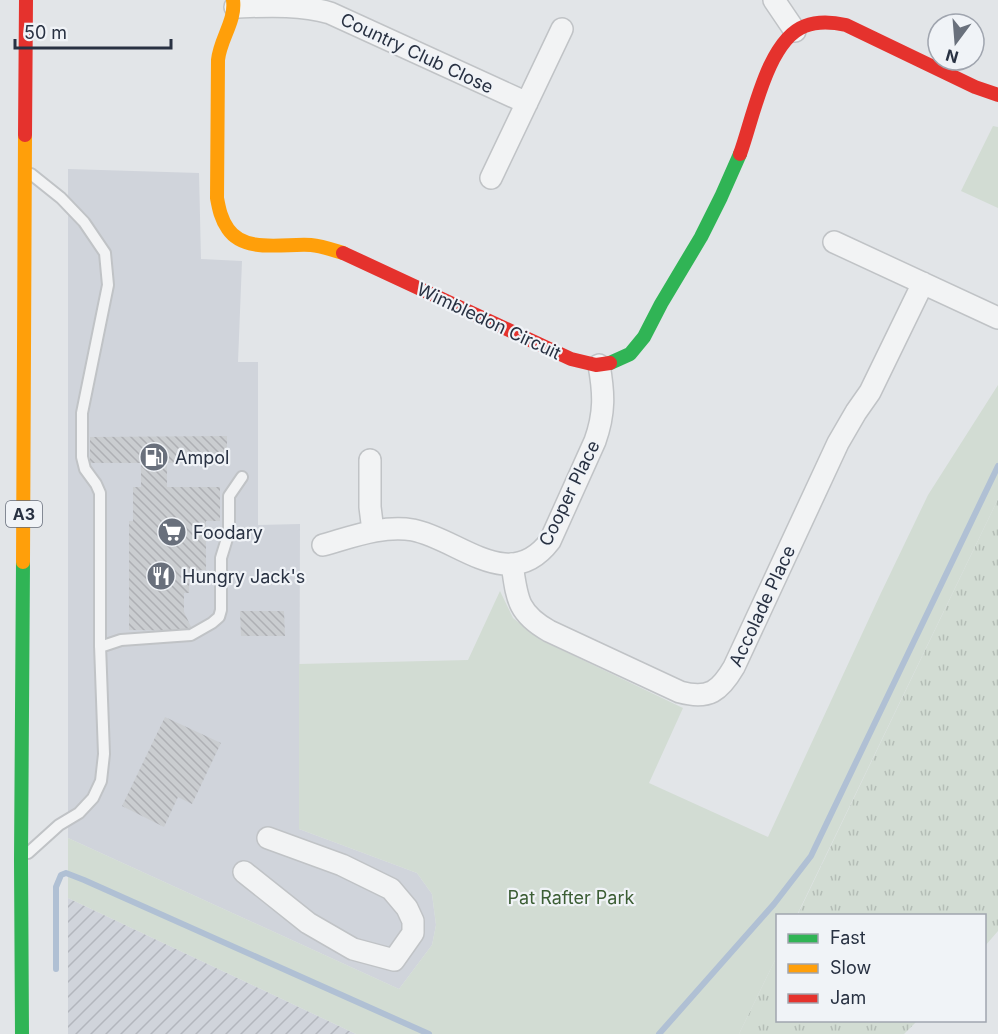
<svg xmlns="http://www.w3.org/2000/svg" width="998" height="1034" font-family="Inter,sans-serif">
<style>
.built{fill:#d0d4db}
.industrial{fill:url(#industrial-furrows)}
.grass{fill:url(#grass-tufts)}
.green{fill:#d2dcd3}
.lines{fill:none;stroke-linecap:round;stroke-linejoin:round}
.stream{stroke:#b0c0d4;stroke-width:6}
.building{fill:url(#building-back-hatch)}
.lane-casing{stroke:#c0c3c6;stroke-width:14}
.street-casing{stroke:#c0c3c6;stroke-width:24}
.lane{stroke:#f2f3f4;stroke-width:10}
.street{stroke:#f2f3f4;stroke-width:21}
.fast{stroke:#30b455;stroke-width:14}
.slow{stroke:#ff9f0a;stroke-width:14}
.jam{stroke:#e5322d;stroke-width:14}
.labels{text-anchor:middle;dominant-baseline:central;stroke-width:4.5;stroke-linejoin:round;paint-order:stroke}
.shield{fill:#f0f3f7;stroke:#646b78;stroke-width:1.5}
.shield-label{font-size:16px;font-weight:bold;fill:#283142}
.street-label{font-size:18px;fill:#283142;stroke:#f0f3f7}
.poi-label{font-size:18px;fill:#283142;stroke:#f0f3f7;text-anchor:start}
.park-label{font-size:18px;fill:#3c5e35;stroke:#f0f3f7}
</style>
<defs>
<pattern id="industrial-furrows" width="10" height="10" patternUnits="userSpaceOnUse" patternTransform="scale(1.5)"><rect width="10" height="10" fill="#d0d4db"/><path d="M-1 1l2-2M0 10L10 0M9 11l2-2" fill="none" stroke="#b3b6bd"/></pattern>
<pattern id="grass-tufts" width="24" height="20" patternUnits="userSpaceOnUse" patternTransform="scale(1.5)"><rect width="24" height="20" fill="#d2dcd3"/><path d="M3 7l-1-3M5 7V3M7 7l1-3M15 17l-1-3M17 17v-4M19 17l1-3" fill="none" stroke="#b4bdb6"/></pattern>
<pattern id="building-back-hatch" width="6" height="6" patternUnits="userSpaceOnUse" patternTransform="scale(1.5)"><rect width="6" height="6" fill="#cacdd0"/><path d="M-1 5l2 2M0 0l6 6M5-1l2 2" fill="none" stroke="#aeb0b4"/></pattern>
</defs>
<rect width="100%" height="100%" fill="#e2e5e8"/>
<path class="built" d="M68 169 199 173 201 259 242 261 238 362H258V525L300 524 299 829 417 873 432 894 436 925 432 945 399 989 68 838Z"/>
<path class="industrial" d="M68 898 356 1034H68Z"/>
<path class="grass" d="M998 499V931L985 946 984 916H797Z
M777 956 778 1020 917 1021 904 1034H739Z"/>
<path class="green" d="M993 126 998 127V208L961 191Z
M998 385V499L797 915 778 916 777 956 739 1034H356L68 898V838L399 989 432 945 436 925 432 894 417 873 299 829V664L468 660 500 591 513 618 541 640 683 708 649 783 768 837 880 595 928 495Z"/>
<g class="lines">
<path class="stream" d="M56 969V887L61 875 66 873 84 880 429 1034
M659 1034 774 904 811 856 998 466"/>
</g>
<path class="building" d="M227 436V463H167V487H220V521H206V570H193V582H189V593H184V612L193 631 129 630V521H133V487H141V463H90V437Z
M240 611H284L285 636H241Z
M165 717 221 743 192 804 178 797 164 827 122 806Z"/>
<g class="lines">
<g class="lane-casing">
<path id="lane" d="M100 647 121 640 191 635 212 623 219 617 221 610V558L229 532V496L242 477
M28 853 59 825 79 813 93 798 101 781 104 754 100 645V493L96 484 85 469 82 457V413L108 285 105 253 84 222 61 198 31 174"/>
</g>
<g class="street-casing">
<path id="street" d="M774 0 795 31
M235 7C267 6 299 4 330 13L527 103
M491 178 562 29
M834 242 998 318
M370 460V507L373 531
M323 545C352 537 382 525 413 530 459 539 509 595 550 541L595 441C605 413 604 393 599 365
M512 564C517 598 517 613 549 631L680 692C709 700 720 691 734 667L838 443 856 412 870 392 923 283
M244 872 308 923 353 949 394 960 413 933V921L407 908 391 889 342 865 268 838"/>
</g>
<use href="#lane" class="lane"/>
<use href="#street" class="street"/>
<path class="fast" d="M610 363 630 354 644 337 661 304 701 237 721 197 740 154
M22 1034 21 860 23 562"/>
<path class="slow" d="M233 0C236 21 220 39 218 60L217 198C219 209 221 219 228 229 245 254 286 243 311 245 322 246 333 250 343 253
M23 562 25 135"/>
<path class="jam" d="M25 135 26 0
M740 154C753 119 767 40 805 26 818 21 832 22 846 25L975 87 998 95
M343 253 571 359 596 365 610 363"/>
</g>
<defs>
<g id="fuel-disc" transform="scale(1.5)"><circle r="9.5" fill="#69707c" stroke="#f0f3f7"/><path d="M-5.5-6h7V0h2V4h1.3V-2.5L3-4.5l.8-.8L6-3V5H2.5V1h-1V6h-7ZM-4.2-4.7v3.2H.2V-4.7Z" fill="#fff"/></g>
<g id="supermarket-disc" transform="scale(1.5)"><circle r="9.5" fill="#69707c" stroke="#f0f3f7"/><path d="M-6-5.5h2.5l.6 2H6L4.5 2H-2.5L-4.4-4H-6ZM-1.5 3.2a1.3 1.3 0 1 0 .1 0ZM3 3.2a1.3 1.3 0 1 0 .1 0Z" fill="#fff"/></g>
<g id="restaurant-disc" transform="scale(1.5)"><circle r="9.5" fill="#69707c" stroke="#f0f3f7"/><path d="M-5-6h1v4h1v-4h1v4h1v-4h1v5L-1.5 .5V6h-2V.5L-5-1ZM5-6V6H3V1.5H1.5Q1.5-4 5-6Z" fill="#fff"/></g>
</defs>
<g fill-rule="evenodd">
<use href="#fuel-disc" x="154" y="457"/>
<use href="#supermarket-disc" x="172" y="532"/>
<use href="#restaurant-disc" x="161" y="576"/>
</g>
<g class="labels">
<rect class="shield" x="6" y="501" width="36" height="26" rx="4.5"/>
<g class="shield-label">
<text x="24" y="514">A3</text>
</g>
<g class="street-label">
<text transform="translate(417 53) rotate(25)">Country Club Close</text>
<text transform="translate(489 321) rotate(25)">Wimbledon Circuit</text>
<text transform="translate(569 493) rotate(-64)">Cooper Place</text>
<text transform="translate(762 606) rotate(-65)">Accolade Place</text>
</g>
<g class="poi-label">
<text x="175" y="457">Ampol</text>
<text x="193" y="532">Foodary</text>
<text x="182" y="576">Hungry Jack's</text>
</g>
<g class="park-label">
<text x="571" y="897">Pat Rafter Park</text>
</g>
</g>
<rect x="776" y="914" width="210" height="108" fill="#f0f3f7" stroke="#a0a5af" stroke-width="1.5"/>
<rect x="788" y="934" width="30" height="9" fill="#30b455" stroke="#a0a5af" stroke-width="1.5"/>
<text x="830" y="944" font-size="18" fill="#283142">Fast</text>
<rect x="788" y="964" width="30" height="9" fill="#ff9f0a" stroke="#a0a5af" stroke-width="1.5"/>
<text x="830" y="974" font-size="18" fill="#283142">Slow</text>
<rect x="788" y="994" width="30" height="9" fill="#e5322d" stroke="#a0a5af" stroke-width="1.5"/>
<text x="830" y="1004" font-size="18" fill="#283142">Jam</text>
<g transform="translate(956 42) rotate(196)"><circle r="28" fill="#f0f3f7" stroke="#a0a5af" stroke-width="1.5"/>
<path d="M0-4.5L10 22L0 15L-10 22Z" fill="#69707c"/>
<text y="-9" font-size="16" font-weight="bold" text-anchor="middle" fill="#283142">N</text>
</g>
<path d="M15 39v9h156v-9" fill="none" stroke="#283142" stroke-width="3"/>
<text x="24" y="39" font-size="18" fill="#283142" stroke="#f0f3f7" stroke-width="4.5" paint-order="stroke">50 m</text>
</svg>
